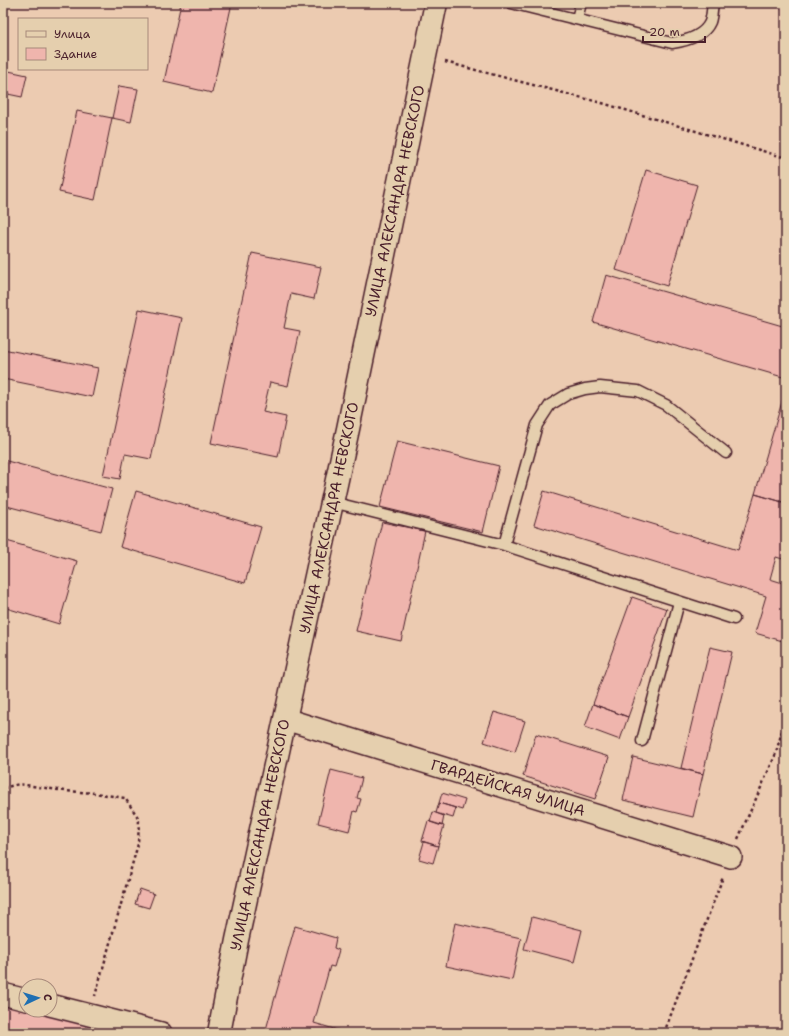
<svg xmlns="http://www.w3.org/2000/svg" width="789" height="1036" font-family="'Shantell Sans',sans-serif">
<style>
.building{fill:#efb5ad;stroke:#4a1f2b}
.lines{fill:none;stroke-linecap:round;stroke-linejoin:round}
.service-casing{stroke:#4a1f2b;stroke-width:13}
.minor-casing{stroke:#4a1f2b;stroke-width:24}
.primary-casing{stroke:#4a1f2b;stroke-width:25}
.path{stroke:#4a1f2b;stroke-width:2.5;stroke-dasharray:3 3;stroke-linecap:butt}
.service{stroke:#e5cfae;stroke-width:10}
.minor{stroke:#e5cfae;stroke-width:21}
.primary{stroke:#e5cfae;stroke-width:22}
.labels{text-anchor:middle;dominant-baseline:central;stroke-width:4;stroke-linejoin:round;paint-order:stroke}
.street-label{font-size:15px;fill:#4a1f2b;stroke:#e5cfae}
</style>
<rect width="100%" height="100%" fill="#eccbb1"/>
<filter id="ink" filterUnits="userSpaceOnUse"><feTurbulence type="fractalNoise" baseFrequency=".025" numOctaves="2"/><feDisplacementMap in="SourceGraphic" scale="8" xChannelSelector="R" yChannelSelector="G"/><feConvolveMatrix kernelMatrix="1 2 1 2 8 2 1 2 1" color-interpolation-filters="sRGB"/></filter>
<g filter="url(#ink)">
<path class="building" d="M181 3H232L212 93 164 82Z
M4 70 27 75 22 97 3 93Z
M119 86 138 89 131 122 112 118Z
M77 111 112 118 95 200 59 192Z
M646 170 697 185 667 286 616 270Z
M252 253 321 267 314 299 291 294 284 328 300 331 288 386 270 382 263 412 286 417 278 457 211 443Z
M606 275 786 327V378L593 322Z
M139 309 182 318 151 459 125 454 120 479 103 476Z
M3 349 98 368 92 397 3 379Z
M786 388V503L755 494Z
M397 441 499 466 483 532 380 507Z
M3 460 112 489 101 531 3 505Z
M136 491 261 527 245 583 120 547Z
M544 491 738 550 755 494 786 503V560L776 557 770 579 786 584V642L755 633 766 596 534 525Z
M382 522 425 531 401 641 356 631Z
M3 540 77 561 59 624 3 607Z
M632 597 667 609 628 717 593 704Z
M710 647 732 652 703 774 681 768Z
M593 704 628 717 620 740 585 727Z
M494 712 525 721 515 752 484 742Z
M536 734 609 757 595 799 523 776Z
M633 757 703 774 693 817 623 800Z
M331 770 362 778 357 798 361 799 357 812 354 811 349 831 318 823Z
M442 793 465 800 462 810 439 803Z
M439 803 456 808 453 818 436 813Z
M433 812 444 816 442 826 430 822Z
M428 821 444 826 438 846 422 841Z
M424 842 438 846 433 863 419 859Z
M140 889 154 894 149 908 135 904Z
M532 917 582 930 574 962 524 949Z
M455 923 521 938 512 980 446 966Z
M295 926 336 938 334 948 339 950 334 967 330 966 314 1023 341 1031V1033H265Z
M3 1004 28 1010 121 1033H3Z"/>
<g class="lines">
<g class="service-casing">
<path id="service" d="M511 3 672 43C686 41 704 36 710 22 712 16 712 9 713 3
M577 19 581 3
M332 502 504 545 734 619
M504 545 537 425 550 405 568 394 585 389 600 387 638 391 666 405 726 453
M642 741 679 602"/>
</g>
<g class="minor-casing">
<path id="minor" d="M285 719 731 857
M3 994 26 1000
M50 1005 161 1033"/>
</g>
<g class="primary-casing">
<path id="primary" d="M219 1033 237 940 348 429 436 3"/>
</g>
<path class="path" d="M445 62 602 103 786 158
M3 788 19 784 65 791 95 793 125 798 139 819 138 844 95 996
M738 839 775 756 786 717
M664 1033 723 877"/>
<use href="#service" class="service"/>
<use href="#minor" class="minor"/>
<use href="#primary" class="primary"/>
</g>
</g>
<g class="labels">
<g class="street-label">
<text transform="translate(395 201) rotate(-78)">УЛИЦА АЛЕКСАНДРА НЕВСКОГО</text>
<text transform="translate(329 518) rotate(-78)">УЛИЦА АЛЕКСАНДРА НЕВСКОГО</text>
<text transform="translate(508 788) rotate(17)">ГВАРДЕЙСКАЯ УЛИЦА</text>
<text transform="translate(260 835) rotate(-78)">УЛИЦА АЛЕКСАНДРА НЕВСКОГО</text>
</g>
</g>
<rect width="789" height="1036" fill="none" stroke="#e5cfae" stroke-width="16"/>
<rect x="8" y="8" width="773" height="1020" fill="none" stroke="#4a1f2b" stroke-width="1.5" filter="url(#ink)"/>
<rect x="18" y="18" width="130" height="52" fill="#e5cfae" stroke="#a7897a"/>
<rect x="26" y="31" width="20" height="6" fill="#e5cfae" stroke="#a7897a"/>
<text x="54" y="38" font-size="12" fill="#4a1f2b">Улица</text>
<rect x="26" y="48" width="20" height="12" fill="#efb5ad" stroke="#a7897a"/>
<text x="54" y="58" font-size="12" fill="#4a1f2b">Здание</text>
<g transform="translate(38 998) rotate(86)"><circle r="19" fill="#e5cfae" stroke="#a7897a"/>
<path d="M0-3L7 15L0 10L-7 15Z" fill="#1f6fb2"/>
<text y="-6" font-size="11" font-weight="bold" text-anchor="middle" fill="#4a1f2b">С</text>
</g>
<path d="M643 36v6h62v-6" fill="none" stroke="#4a1f2b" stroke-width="2"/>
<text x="649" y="36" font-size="12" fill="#4a1f2b" stroke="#e5cfae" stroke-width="3" paint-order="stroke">20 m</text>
</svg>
